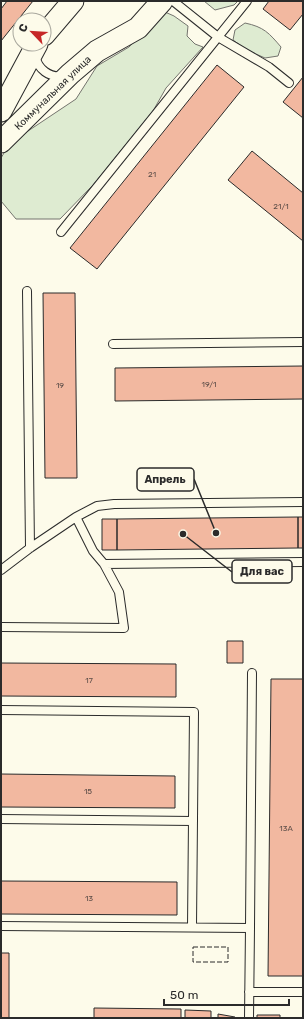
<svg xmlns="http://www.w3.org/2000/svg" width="304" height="1019" font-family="Rubik,sans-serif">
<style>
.green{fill:#deebd1;stroke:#74746e}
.building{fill:#f2b8a0;stroke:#2b2b2b}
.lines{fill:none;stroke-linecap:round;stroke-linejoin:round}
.lane-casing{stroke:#2b2b2b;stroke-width:10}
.secondary-casing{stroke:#2b2b2b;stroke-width:23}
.lane{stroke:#fdfbea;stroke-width:8}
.secondary{stroke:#fdfbea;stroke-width:21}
.fence{stroke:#2b2b2b;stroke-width:1;stroke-dasharray:5 2;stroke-linecap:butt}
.labels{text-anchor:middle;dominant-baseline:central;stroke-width:3;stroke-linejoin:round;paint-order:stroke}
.number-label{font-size:8px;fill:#5d4e48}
.street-label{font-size:10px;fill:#2b2b2b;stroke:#fdfbea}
.leader{fill:none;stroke:#2b2b2b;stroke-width:1.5}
.callout-dot{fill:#2b2b2b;stroke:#fdfbea;stroke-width:1.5}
.callout{fill:#fdfbea;stroke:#2b2b2b;stroke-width:1.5}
.callout-label{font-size:11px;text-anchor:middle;font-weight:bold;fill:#2b2b2b}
</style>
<rect width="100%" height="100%" fill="#fdfbea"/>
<path class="green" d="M204 1H238L234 5 215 10Z
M165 12 174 16 188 26 187 36 195 44 203 47 166 88 153 111 93 185 60 219H16L1 201V158L10 143 76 99 97 66 129 47Z
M245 23C264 27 269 33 281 47L278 56 265 58 247 50 233 40 235 30Z"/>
<path class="building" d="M7 1H33L1 41V9Z
M269 1H303V14L290 30 263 9Z
M217 65 244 87 97 269 70 248Z
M303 77V118L283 102Z
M252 151 303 193V241L228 180Z
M43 293H75L77 478H45Z
M303 366V399L115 401V368Z
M298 517V548L117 550V519Z
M298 517H303V548H298Z
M102 519H117V550H102Z
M227 641H243V663H227Z
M1 663 176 664V697L1 696Z
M271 679H303V976H268Z
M1 774 175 776V808L1 807Z
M1 881 177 882V915L1 914Z
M1 953H9V1018H1Z
M94 1008 181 1009V1018H94Z
M185 1010 211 1011V1018H185Z
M218 1014 235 1017V1018H218Z
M257 1015H280V1018H257Z"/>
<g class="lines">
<g class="lane-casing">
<path id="lane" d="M173 1 218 37 269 67 289 83
M35 56C38 69 49 78 63 76
M61 232 247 1
M27 291 30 548
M113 344 303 342
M104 564 303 562
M1 570 30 548 76 517 97 506 114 504 303 502
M1 627 124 628 119 592 104 564 93 551 76 517
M1 710 194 712 192 927
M1 819 193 821
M1 926 250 928 252 673
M249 992H303
M249 1018 250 928"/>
</g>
<g class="secondary-casing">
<path id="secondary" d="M44 35 73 1
M1 111 37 44
M1 142 70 74 97 51 138 28 162 1"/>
</g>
<use href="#lane" class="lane"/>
<use href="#secondary" class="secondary"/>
<path class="fence" d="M193 947H228V962H193Z"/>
</g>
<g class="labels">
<g class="number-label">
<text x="152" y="174">21</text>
<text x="281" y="206">21/1</text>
<text x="209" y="384">19/1</text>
<text x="60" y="385">19</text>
<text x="89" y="680">17</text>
<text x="88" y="791">15</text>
<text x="286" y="828">13А</text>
<text x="89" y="898">13</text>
</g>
<g class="street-label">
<text transform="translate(53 93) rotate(-44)">Коммунальная улица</text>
</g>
</g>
<path class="leader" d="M216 533L194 479M183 534L232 572"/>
<g class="callout-dot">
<circle cx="216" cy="533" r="4"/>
<circle cx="183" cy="534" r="4"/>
</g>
<g class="callout">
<rect x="137" y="468" width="57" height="23" rx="4"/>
<rect x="232" y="560" width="60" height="23" rx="4"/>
</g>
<g class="callout-label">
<text x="165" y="483">Апрель</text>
<text x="262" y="575">Для вас</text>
</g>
<rect width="304" height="1019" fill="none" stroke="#2b2b2b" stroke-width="4"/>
<g transform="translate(32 32) rotate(295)"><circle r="19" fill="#fdfbea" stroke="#a9a89e"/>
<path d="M0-3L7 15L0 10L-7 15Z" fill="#c62828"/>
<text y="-6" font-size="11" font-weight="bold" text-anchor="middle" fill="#2b2b2b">С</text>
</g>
<path d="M164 999v6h125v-6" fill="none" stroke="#2b2b2b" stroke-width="2"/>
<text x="170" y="999" font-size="12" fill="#2b2b2b" stroke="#fdfbea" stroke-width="3" paint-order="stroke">50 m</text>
</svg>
